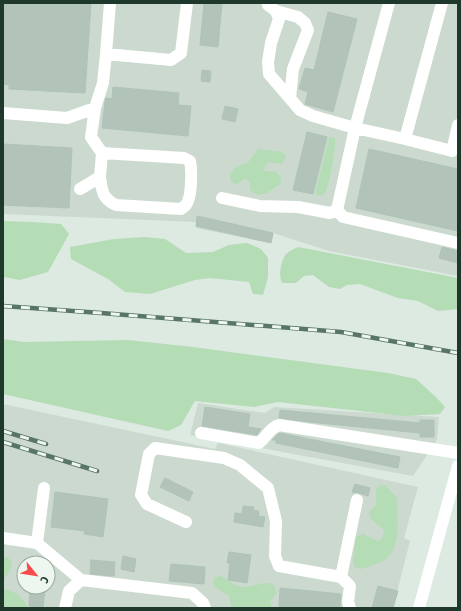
<svg xmlns="http://www.w3.org/2000/svg" width="461" height="611" font-family="'Fira Sans Condensed',sans-serif">
<style>
.built{fill:#cbd9cf;fill-rule:evenodd}
.green{fill:#b4dcb5}
.building{fill:#b2c4b9;stroke:#afc3b6}
.lines{fill:none;stroke-linecap:round;stroke-linejoin:round}
.minor{stroke:#fff;stroke-width:12}
.rail-casing{stroke:#587566;stroke-width:4.5}
.rail{stroke:#edf6ef;stroke-width:3;stroke-dasharray:9;stroke-linecap:butt}
</style>
<rect width="100%" height="100%" fill="#dceae1"/>
<path class="built" d="M3 3H458V276L329 251 273 233 271 243 196 228V222L3 214Z
M198 403 265 413 274 407 439 417 437 440 413 476 190 435Z
M3 404 215 449 218 443 418 487 404 538 410 541 393 608H3ZM24 563H48V587H24Z"/>
<path class="green" d="M329 137 335 138C336 147 330 184 325 192 324 194 322 195 320 196L315 194Z
M258 149 282 152 286 156 282 164 268 162 264 168 265 171 276 172 281 177 280 184 267 193 257 195 250 190V182L245 179 237 184 231 182 230 176C234 168 238 164 247 164Z
M3 221 33 222 61 224 69 234 48 272 20 280 3 277Z
M144 237 165 239 186 253 213 252 229 245 247 243 261 249 268 258V277L263 295 253 294 249 282 210 278 195 280 150 294 125 292 108 279 71 259 70 247 114 239Z
M298 247 458 278V309L438 311 418 301 398 298 360 284 347 285 340 289 329 287 313 275 304 276 296 283H282C278 275 281 261 286 254 289 251 294 249 298 247Z
M3 339 24 342 128 340 193 347 388 373 416 379 437 398 445 407 440 414 405 416 278 402 254 407 195 401 181 425 168 431 3 394Z
M381 485 386 486 397 498C397 518 403 551 381 562 375 565 367 567 360 569L355 567 353 561 356 537 363 534 376 540 380 541 383 537 384 530 371 519 369 512 376 506V489Z
M6 557 8 558 12 562 10 571 3 580V559Z
M221 576C227 580 234 585 241 587 253 590 275 572 276 594L270 602 272 607 274 608H234L231 606 229 596 215 587 213 582 216 577Z
M4 589 18 594 29 608H3V590Z"/>
<path class="building" d="M3 3H91L85 93 9 89V85L3 84Z
M204 3H222L218 47 200 45Z
M328 12 357 19 333 112 305 104 308 92 299 89 305 68 314 70Z
M202 70 211 71 210 82 201 81Z
M113 87 179 93 178 105 191 106 188 136 102 128 105 102 106 98 112 99Z
M225 106 238 109 235 122 222 119Z
M307 132 327 137 313 194 293 190Z
M3 144 72 148 69 208 3 205Z
M369 149 458 169V231L356 208Z
M197 216 273 233 271 243 196 226Z
M442 247 458 251V263L439 258Z
M205 407 250 414 248 427 261 429 257 435 202 426Z
M280 410 420 423V420H434V437H420V433L309 422 279 418Z
M279 433 400 457 398 468 276 443V440H272Z
M165 478 193 492 189 501 160 487Z
M355 484 370 488 368 496 359 493 352 492Z
M55 492 108 499 103 537 84 534 85 531 51 527Z
M243 506 254 507 253 510 259 511 258 516 265 517 263 527 234 522 235 513 242 514Z
M229 552 251 555 247 583 228 580 230 563H227Z
M123 556 136 559 134 572 121 569Z
M91 560 115 562 114 576 90 574Z
M171 564 205 567 204 584 169 581Z
M378 586 398 591 393 608H372Z
M30 587 45 589 43 607 29 606Z
M280 588 341 594 340 608H295L279 606Z"/>
<g class="lines">
<path class="minor" d="M268 3V5L276 11 279 19 271 43 268 62 269 74 300 110 313 116 355 128 337 210 343 217 458 243
M389 3 355 128 405 139 452 151 458 125
M276 11 298 17 305 23 308 30 293 69 290 98
M106 54 171 60 181 53 187 3
M3 113 67 118 95 108
M405 139 442 3
M100 177C102 190 102 199 116 205L181 209C181 209 185 206 186 205 192 197 192 170 190 161L184 158 102 153
M80 189 100 177 102 153 91 137 95 108 103 83 106 54 110 3
M222 198 260 206 298 207 330 213 337 210
M201 433 259 443C268 436 268 429 279 425L458 453
M186 522 147 504 141 495 149 454 155 448 224 458 240 465 268 488 276 521 275 556 279 566 341 577 350 586 348 602 350 608
M3 538 37 543 81 580 192 593 203 603 205 608
M37 543 44 488
M341 577 357 500
M65 608 69 591 81 580
M419 608 458 466"/>
<g class="rail-casing">
<path id="rail" d="M3 306 101 313 341 332 458 353
M3 431 46 444
M3 442 97 471"/>
</g>
<use href="#rail" class="rail"/>
</g>
<rect width="461" height="611" fill="none" stroke="#1e392b" stroke-width="8"/>
<g transform="translate(36 575) rotate(120)"><circle r="19" fill="#edf6ef" stroke="#9aaaa1"/>
<path d="M0-3L7 15L0 10L-7 15Z" fill="#f94c4b"/>
<text y="-6" font-size="11" font-weight="bold" text-anchor="middle" fill="#1e392b">С</text>
</g>
</svg>
